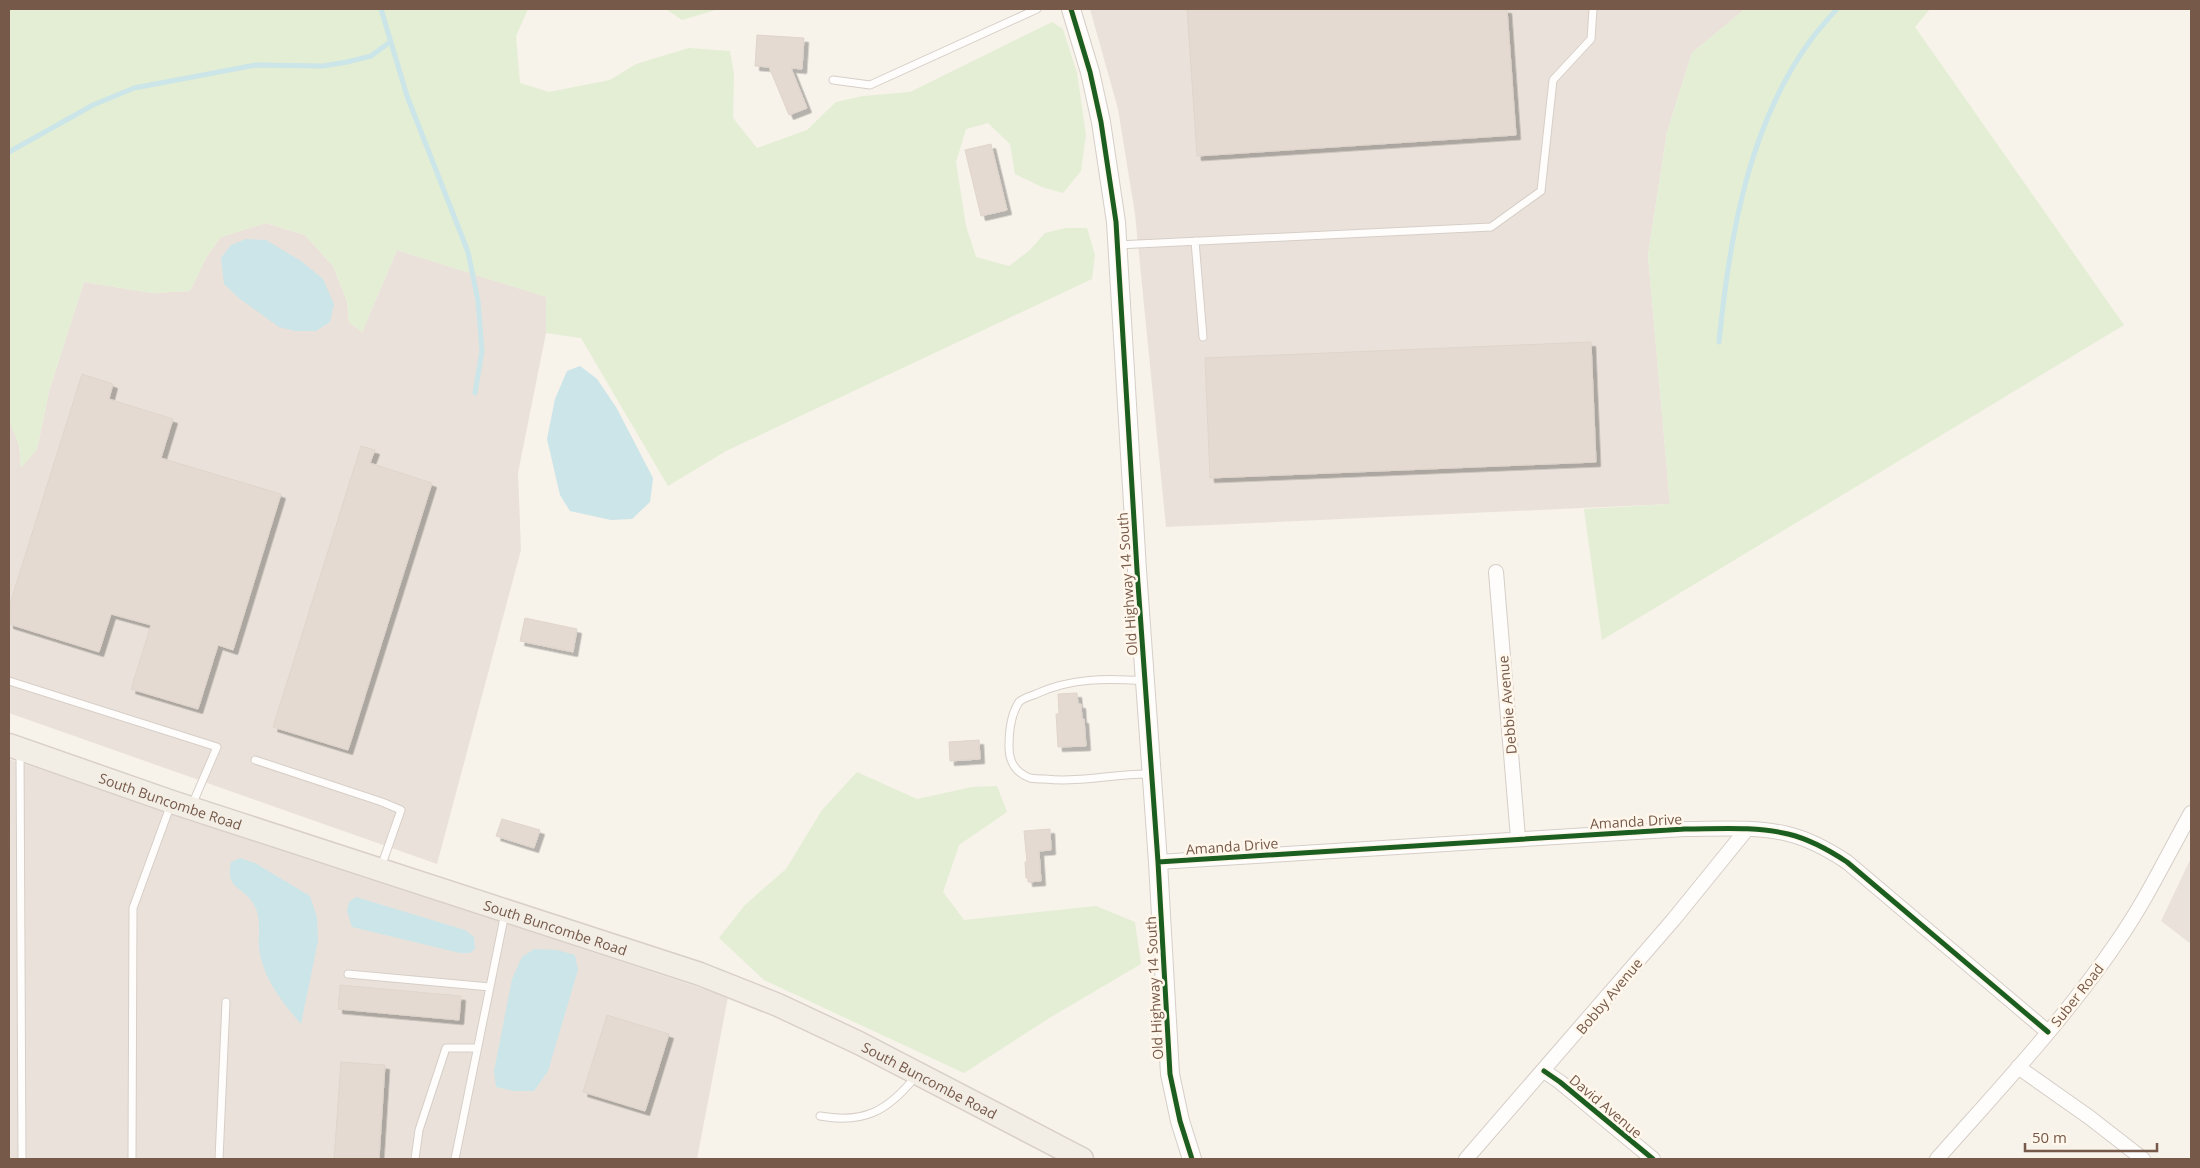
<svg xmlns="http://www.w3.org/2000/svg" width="2200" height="1168" font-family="'Open Sans',sans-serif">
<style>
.industrial{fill:#eae2da}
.green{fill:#e3eed4}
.water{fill:#cbe5e8}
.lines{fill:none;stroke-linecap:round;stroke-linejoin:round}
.stream{stroke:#cbe5e8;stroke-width:5}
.building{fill:#e4dad1;stroke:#e0d5cc;filter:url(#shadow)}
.service-casing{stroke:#d6cec7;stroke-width:9}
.minor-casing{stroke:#d6cec7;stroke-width:16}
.tertiary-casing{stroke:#d6cec7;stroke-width:20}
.primary-casing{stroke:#d8cfc9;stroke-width:25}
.service{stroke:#fefdfc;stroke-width:7}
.minor{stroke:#fefdfc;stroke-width:14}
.tertiary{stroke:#fefdfc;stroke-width:18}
.primary{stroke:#f2ede5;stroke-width:22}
.cycleway-casing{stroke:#fff7eb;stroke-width:8}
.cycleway{stroke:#1b5e20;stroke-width:5}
.labels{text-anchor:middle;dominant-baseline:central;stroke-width:5;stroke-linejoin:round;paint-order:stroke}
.street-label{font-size:14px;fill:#765949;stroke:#fff7eb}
</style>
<defs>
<filter id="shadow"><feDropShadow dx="4.5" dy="4.5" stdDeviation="0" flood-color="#0004"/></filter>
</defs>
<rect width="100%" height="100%" fill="#f7f2ea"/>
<path class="industrial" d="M1090 9H1745L1692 53 1667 132 1648 255 1670 504 1166 527 1135 214 1118 109Z
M266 223 305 235 333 266 347 301 349 322 362 332 397 250 547 297 546 333 518 473 521 550 437 864 9 713V420L19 445 21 467 37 449 49 391 84 282 152 293 190 291 207 256 221 237Z
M9 759 728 997 697 1159H9Z
M2191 858V944L2161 921Z"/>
<path class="green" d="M9 9H528L516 36 520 83 549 92 610 80 636 64 689 48 730 51 734 74 733 118 757 148 807 130 836 102 863 96 910 92 1052 22 1063 29 1077 73 1086 135 1081 171 1063 193 1042 187 1015 174 1010 144 988 123 966 129 956 162 966 226 976 257 1009 266 1030 250 1045 233 1066 228H1087L1095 255 1092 279 726 451 668 486 581 338 546 333V297L397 250 362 332 349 322 347 301 333 266 305 235 266 223 221 237 207 256 190 291 152 293 84 282 49 391 37 449 21 468 19 445 9 420Z
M666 9H719L682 20Z
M1745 9H1930L1915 27 2124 325 1602 640 1584 509 1670 504 1648 255 1667 132 1692 53Z
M857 772 917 799 972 787 997 786 1007 812 959 845 943 892 964 920 1096 906 1135 922 1141 964 1051 1017 964 1073 764 980 719 938 745 905 786 869 822 810Z"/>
<path class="water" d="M246 239 266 240 301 261 323 279 334 304 330 322 316 331H295L279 327 240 299 224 284 221 258 231 245Z
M580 366 597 379 616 407 653 478 650 502 632 519 611 520 570 511 560 495 547 439 555 399 567 371Z
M240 858 255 863 310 896 317 917 318 941 301 1024C282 1002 262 977 259 947 258 935 261 920 256 909 247 885 224 892 231 862Z
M356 897 465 930 474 937 475 949 470 953H460L352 927 347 911 349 902Z
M534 949 557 950 575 955 578 970 548 1071 534 1091H514L496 1087 494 1071 512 979 522 957Z"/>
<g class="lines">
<path class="stream" d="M381 9 407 96 468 252 478 301 482 351 475 393
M9 152 93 105 134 88 256 65 323 66 347 62 371 56 390 42
M1719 342C1729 240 1748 126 1810 41 1818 30 1828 19 1837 9"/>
</g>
<path class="building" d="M1187 9H1507L1516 135 1197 156Z
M757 35 804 38 802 69 791 68 807 108 789 115 769 67 755 66Z
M991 144 1007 210 981 216 965 150Z
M1591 342 1596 462 1210 478 1205 358Z
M82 374 113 384 109 399 173 419 161 458 281 494 233 650 218 645 198 709 131 689 151 625 111 614 99 652 9 624V607Z
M361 446 375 450 370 463 432 483 348 750 273 727Z
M525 618 577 629 573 652 520 641Z
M1077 693 1078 704H1081L1082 719H1084L1086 746 1058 747 1056 714H1059L1058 694Z
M979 740 980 759 950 761 949 742Z
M502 819 540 830 534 848 496 836Z
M1050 829 1051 850 1039 851 1041 881 1028 882V878H1026L1025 862H1027L1024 831Z
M340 985 461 996 459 1020 338 1009Z
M607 1015 669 1034 645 1111 583 1092Z
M341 1062 385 1065 379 1159H334Z"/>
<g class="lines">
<g class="service-casing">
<path id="service" d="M833 80 870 85 1037 9
M1195 241 1203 337
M1117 245 1491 227 1541 191 1553 80 1591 39 1593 9
M9 681 217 747 192 805
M1144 681C1107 678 1070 678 1036 694 1031 696 1023 698 1019 702 1011 714 1009 731 1009 746 1009 761 1014 772 1030 778 1035 779 1041 779 1045 779 1081 783 1116 773 1151 774
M20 751 22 1159
M255 760 382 802 401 810 381 867
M348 974 490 987
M820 1116C864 1124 888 1111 916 1076
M132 1159 133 908 171 804
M219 1159 226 1002
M415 1159 419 1130 446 1048H477
M455 1159 505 913"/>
</g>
<g class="minor-casing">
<path id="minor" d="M1496 572 1518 838
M1158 862 1685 829C1718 829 1755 826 1788 834 1809 839 1829 850 1847 862L2048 1032
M2018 1067 2089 1117 2143 1159
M1544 1071 1560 1082 1653 1159
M1466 1159 1674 919 1747 829
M1937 1159C1999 1089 2064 1020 2117 942 2145 902 2167 856 2191 813"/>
</g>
<g class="tertiary-casing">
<path id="tertiary" d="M1071 9 1090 72 1101 122 1116 222 1137 570 1158 862 1170 1074 1180 1121 1192 1159"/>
</g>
<g class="primary-casing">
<g id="primary">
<path id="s1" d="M9 745 172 802 700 974 778 1005 859 1043 1082 1159"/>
</g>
</g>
<use href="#service" class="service"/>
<use href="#minor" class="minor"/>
<use href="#tertiary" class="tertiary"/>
<use href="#primary" class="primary"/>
<g class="cycleway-casing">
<path id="cycleway" d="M1071 9 1090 72 1101 122 1116 222 1137 570 1158 862 1170 1074 1180 1121 1192 1159
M1158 862 1685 829C1718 829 1755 826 1788 834 1809 839 1829 850 1847 862L2048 1032
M1544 1071 1560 1082 1653 1159"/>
</g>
<use href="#cycleway" class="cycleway"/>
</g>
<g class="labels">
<g class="street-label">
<text transform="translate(1127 584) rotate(-94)">Old Highway 14 South</text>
<text transform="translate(1507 705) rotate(-95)">Debbie Avenue</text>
<text stroke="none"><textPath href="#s1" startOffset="171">South Buncombe Road</textPath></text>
<text transform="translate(1636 821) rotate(-3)">Amanda Drive</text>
<text transform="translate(1232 846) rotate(-4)">Amanda Drive</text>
<text stroke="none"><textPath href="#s1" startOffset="576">South Buncombe Road</textPath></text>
<text transform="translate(1154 988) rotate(-93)">Old Highway 14 South</text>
<text transform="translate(2077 995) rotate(-52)">Suber Road</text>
<text transform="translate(1609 996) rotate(-50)">Bobby Avenue</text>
<text stroke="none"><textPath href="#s1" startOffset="981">South Buncombe Road</textPath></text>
<text transform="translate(1606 1106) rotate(40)">David Avenue</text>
</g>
</g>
<rect width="2200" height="1168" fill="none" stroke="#765949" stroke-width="20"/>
<path d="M2025 1143v8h132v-8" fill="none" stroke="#765949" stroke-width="2.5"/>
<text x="2032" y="1143" font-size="15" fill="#765949" stroke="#fff7eb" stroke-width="4" paint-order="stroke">50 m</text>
</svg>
